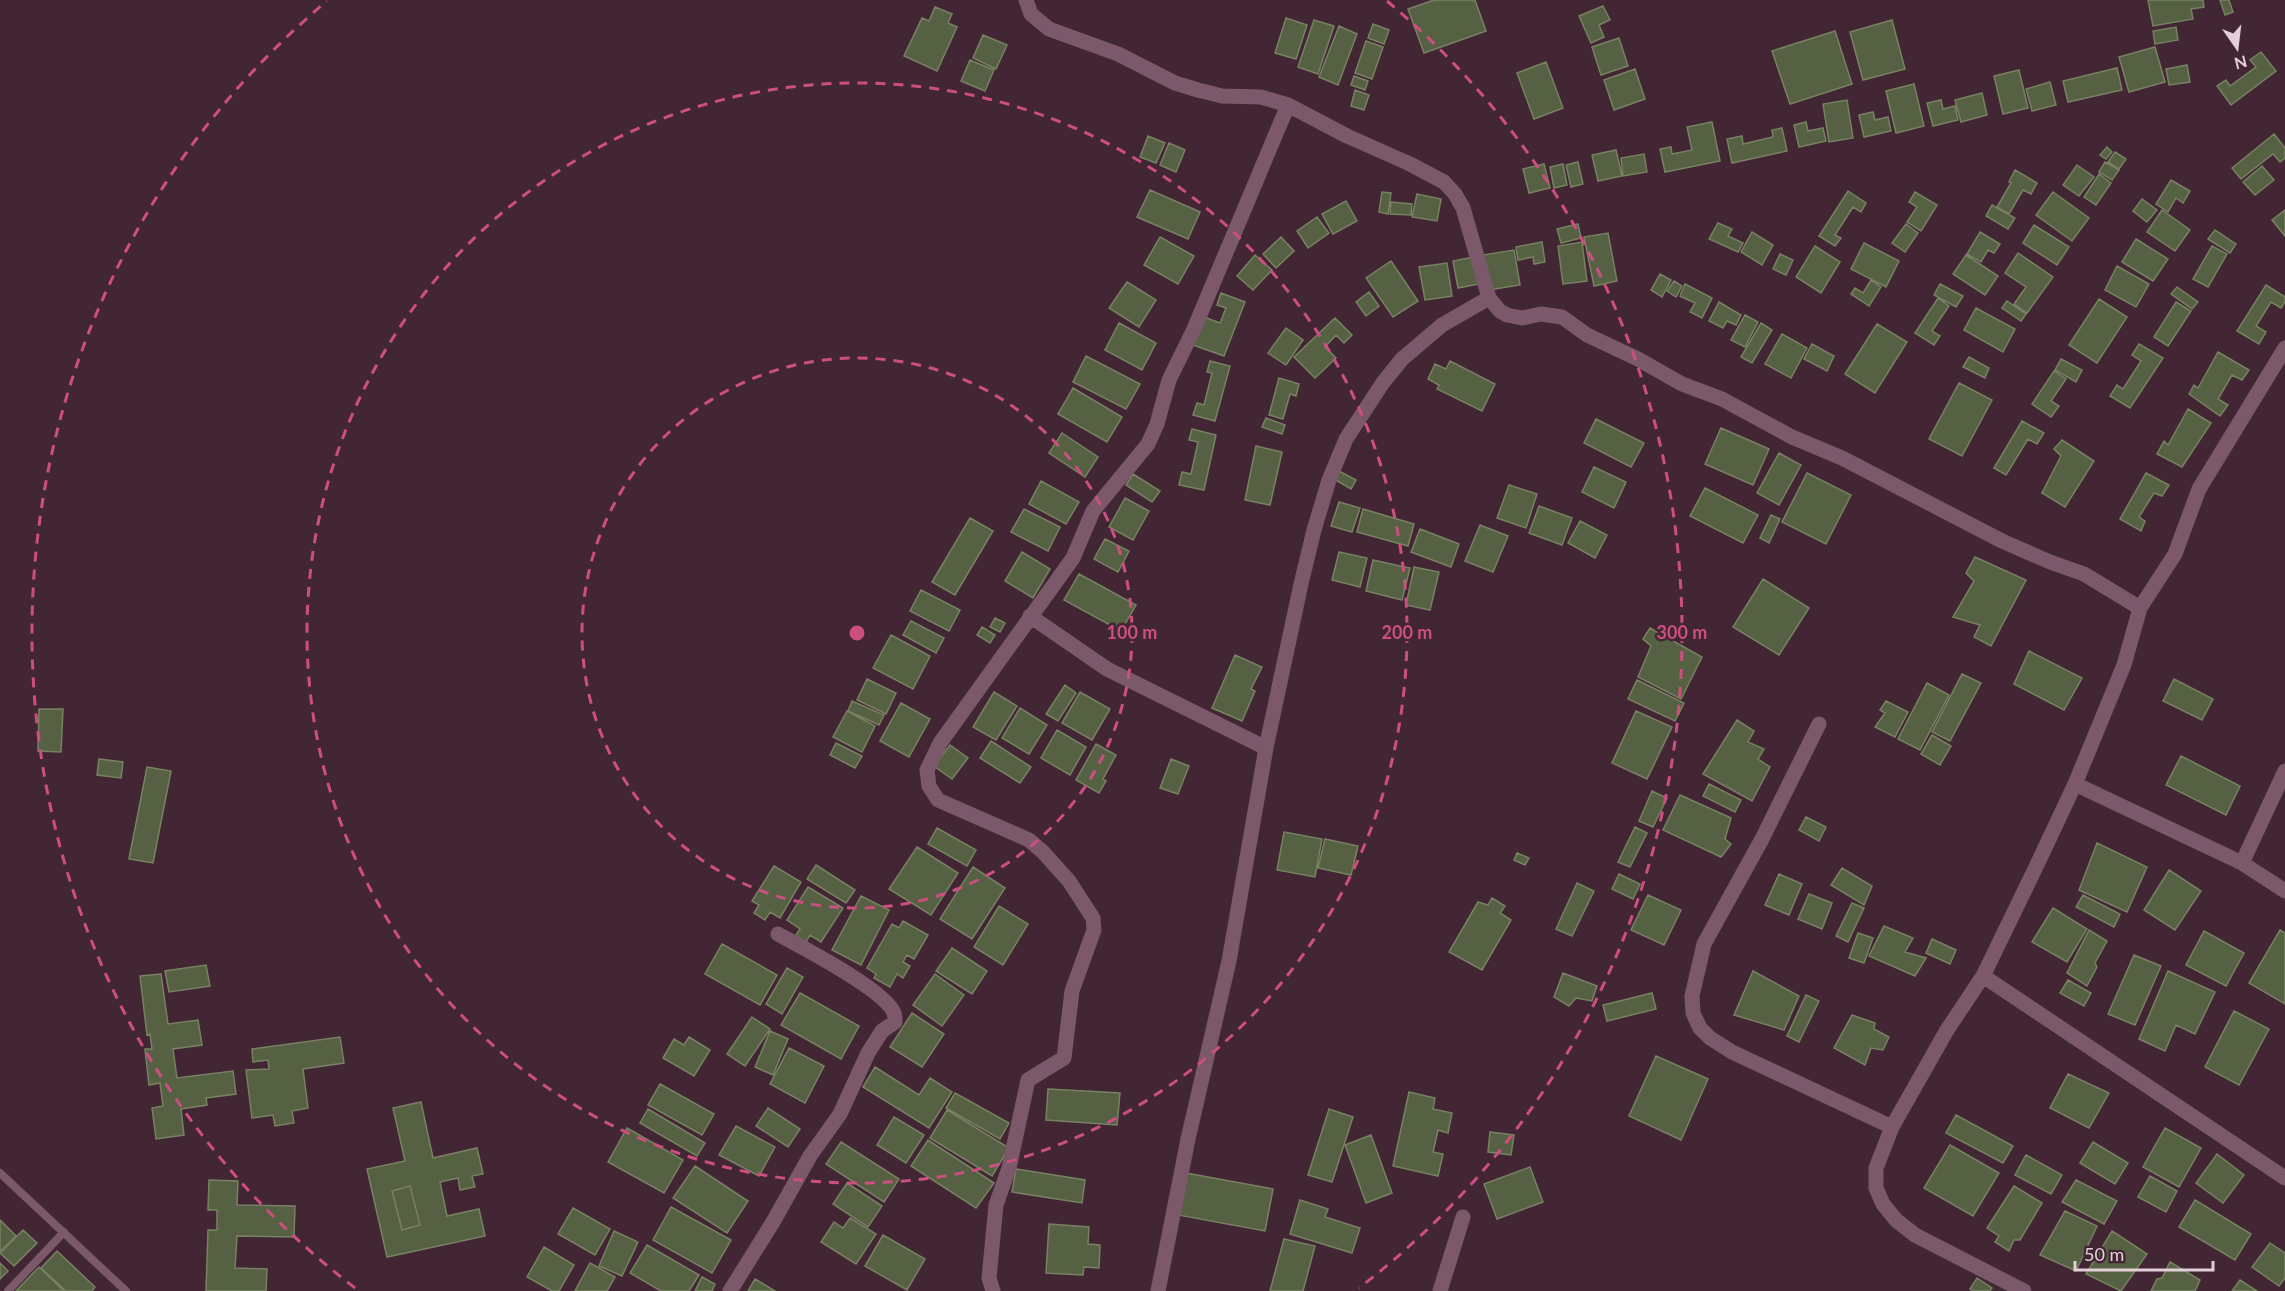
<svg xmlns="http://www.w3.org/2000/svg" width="2285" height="1291" font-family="Lato,sans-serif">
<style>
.building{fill:#566042;stroke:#788263;stroke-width:1.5;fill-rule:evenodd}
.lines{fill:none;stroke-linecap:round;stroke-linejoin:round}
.lane{stroke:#7c596a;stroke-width:8}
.street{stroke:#7c596a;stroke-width:15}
.ring{fill:none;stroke:#cc4f80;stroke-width:3;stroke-dasharray:10 8}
.centre{fill:#cc4f80;stroke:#422634;stroke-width:3}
.ring-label{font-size:18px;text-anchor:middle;font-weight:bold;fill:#cc4f80;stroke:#422634;stroke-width:5;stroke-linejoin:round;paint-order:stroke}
</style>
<rect width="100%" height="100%" fill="#422634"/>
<path class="building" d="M1434 0H1475L1486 31 1424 53 1408 9Z
M2148 0H2203L2204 7 2191 9 2193 19 2153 26Z
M2220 0H2229L2233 12 2225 15Z
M1603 6 1610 20 1599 25 1604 37 1591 43 1579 16Z
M935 7 952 14 948 23 957 27 937 71 904 56 922 18 929 21Z
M1286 18 1307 25 1296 59 1275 53Z
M1314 20 1334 26 1318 74 1298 67Z
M1892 20 1905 69 1863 80 1850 32Z
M1373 24 1389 30 1384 44 1368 38Z
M1339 26 1357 34 1338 85 1319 77Z
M2176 27 2178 40 2155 44 2153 31Z
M1835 31 1852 84 1790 104 1772 51Z
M983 35 1007 45 996 69 973 58Z
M1619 38 1628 66 1601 75 1592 47Z
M1366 41 1383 47 1372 79 1355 73Z
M2155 47 2165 82 2129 92 2119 57Z
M2261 52 2276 71 2231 105 2217 86 2226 80 2230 86 2256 67 2250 60Z
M970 60 994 70 985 91 961 81Z
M1546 62 1563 108 1534 119 1517 73Z
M2187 65 2190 82 2169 85 2166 69Z
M2117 68 2122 90 2068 102 2063 81Z
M1635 69 1645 99 1614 110 1604 80Z
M2019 70 2028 108 2003 114 1994 76Z
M1354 76 1368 81 1365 90 1351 85Z
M2050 82 2056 105 2032 111 2026 89Z
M1914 84 1924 126 1896 133 1886 91Z
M1355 90 1369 95 1364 110 1351 106Z
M1982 93 1987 115 1961 122 1955 100Z
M1847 100 1853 138 1829 142 1823 104Z
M1941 100 1943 109 1955 106 1958 120 1933 126 1927 103Z
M1873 112 1875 120 1888 117 1891 131 1864 137 1859 115Z
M1712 122 1720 161 1665 172 1660 149 1671 147 1672 154 1692 150 1687 127Z
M1806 122 1808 131 1823 128 1826 141 1799 147 1794 125Z
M1782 128 1787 151 1732 163 1727 139 1742 136 1743 144 1773 137 1772 130Z
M2274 134 2285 148V158L2280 162 2273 154 2241 179 2232 168Z
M1148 136 1165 143 1156 163 1140 157Z
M1169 143 1185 150 1176 172 1160 165Z
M2107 147 2112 152 2106 159 2100 155Z
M1616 150 1622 176 1598 181 1592 155Z
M2115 152 2126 159 2119 169 2108 162Z
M1644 154 1647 172 1623 176 1621 158Z
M1578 162 1583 184 1571 187 1566 165Z
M2105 162 2119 170 2112 180 2099 172Z
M1544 164 1550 188 1529 193 1523 169Z
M1563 164 1567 185 1554 188 1550 167Z
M2077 165 2094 177 2079 196 2063 185Z
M2262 166 2274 180 2255 195 2243 182Z
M2015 170 2037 183 2031 194 2023 190 2009 214 1997 207 2011 183 2009 182Z
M2099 174 2111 183 2096 205 2084 197Z
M2171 180 2190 191 2183 203 2176 198 2168 212 2156 204Z
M1150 190 1200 212 1188 239 1137 217Z
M1848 191 1866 203 1861 212 1853 207 1835 235 1841 238 1835 246 1819 236Z
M1382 192 1391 193 1388 214 1379 212Z
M1915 192 1937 205 1921 231 1907 222 1917 207 1909 202Z
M2053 192 2089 218 2072 241 2036 215Z
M1417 194 1441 199 1437 221 1412 217Z
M2142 199 2157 210 2147 222 2133 211Z
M1346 201 1357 221 1333 234 1322 214Z
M1391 202 1412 204 1411 215 1390 214Z
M1992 205 2015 218 2008 229 1986 216Z
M2162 210 2190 230 2175 251 2147 232Z
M2285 210V236L2272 220Z
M1317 217 1329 233 1308 248 1297 231Z
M1718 223 1732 229 1728 236 1743 243 1738 252 1709 239Z
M1578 224 1581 238 1561 243 1557 229Z
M1906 224 1918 233 1905 252 1892 243Z
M2034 225 2069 247 2057 265 2023 243Z
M2215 230 2236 244 2230 253 2208 239Z
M1752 232 1773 245 1762 265 1741 252Z
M1980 232 2000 244 1994 253 1988 250 1981 262 1967 254Z
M1608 233 1617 281 1594 286 1584 237Z
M1160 237 1194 256 1178 284 1144 265Z
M1281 237 1294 251 1276 268 1263 254Z
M2136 239 2168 259 2153 281 2122 262Z
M1542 242 1545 262 1534 264 1533 257 1518 260 1516 247Z
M1582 242 1587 281 1563 284 1558 246Z
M1864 243 1899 261 1886 287 1851 269Z
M1815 246 1840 262 1821 293 1796 277Z
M2212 246 2227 254 2208 287 2193 279Z
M1514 250 1520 285 1489 290 1483 255Z
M2018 253 2053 277 2027 313 2014 304 2026 287 2005 273Z
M1780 254 1793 260 1786 275 1773 269Z
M1255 255 1272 270 1253 290 1237 276Z
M1966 255 1998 276 1985 295 1953 274Z
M1474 257 1479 284 1458 288 1453 261Z
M1391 261 1418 301 1393 317 1366 278Z
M1447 263 1452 296 1425 300 1419 267Z
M2117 266 2149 284 2136 307 2105 290Z
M1660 274 1671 280 1662 297 1651 290Z
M1871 280 1881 287 1869 306 1851 294 1855 288 1863 293Z
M1674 281 1682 286 1676 297 1667 291Z
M1127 282 1156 300 1139 327 1109 308Z
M1685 284 1712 298 1702 318 1690 312 1695 303 1680 296Z
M1940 284 1963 296 1956 307 1934 295Z
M2266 285 2285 297V302L2281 308 2271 302 2256 326 2266 332 2259 344 2237 331Z
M2177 287 2198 302 2192 309 2171 294Z
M1369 292 1379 306 1366 316 1356 302Z
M1221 293 1245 302 1224 356 1193 345 1204 317 1220 323 1226 308 1217 305Z
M1938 298 1949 306 1932 331 1940 336 1934 345 1915 333Z
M2099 299 2127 317 2097 363 2069 345Z
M2007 301 2026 314 2021 321 2002 308Z
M1719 302 1741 315 1736 325 1727 321 1723 328 1709 321Z
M2176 302 2191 311 2168 346 2154 337Z
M1976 308 2015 329 2003 352 1964 330Z
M1745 315 1758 322 1745 347 1731 340Z
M1335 318 1352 335 1344 343 1336 335 1325 347 1336 358 1315 378 1294 357Z
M1119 323 1156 343 1142 370 1105 350Z
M1761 323 1772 330 1752 363 1741 357Z
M1877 324 1907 342 1875 393 1845 374Z
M1286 328 1303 340 1286 365 1268 353Z
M1782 334 1807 348 1791 378 1765 364Z
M1812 344 1834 356 1827 371 1804 359Z
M2139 344 2163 358 2130 408 2110 396 2117 385 2123 389 2141 361 2132 355Z
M2218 352 2249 370 2242 380 2232 375 2218 399 2228 405 2220 416 2189 394 2194 385 2198 388Z
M1086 356 1140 384 1126 409 1073 382Z
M1969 357 1989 368 1985 378 1963 367Z
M2061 359 2082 370 2076 382 2055 370Z
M1210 361 1230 366 1215 421 1193 415 1197 403 1204 405 1212 373 1207 372Z
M1450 361 1495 384 1482 411 1437 389 1439 385 1428 379 1435 364 1446 369Z
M2054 371 2066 379 2051 401 2059 406 2051 417 2032 404Z
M1279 378 1299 384 1296 396 1290 394 1283 419 1269 415Z
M1959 383 1992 400 1962 456 1929 439Z
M1073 388 1122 417 1107 442 1058 414Z
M2188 409 2211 423 2182 467 2157 454 2164 441 2168 445Z
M1266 418 1285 425 1282 434 1262 427Z
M1596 419 1644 443 1631 467 1584 443Z
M2022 421 2044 433 2037 444 2028 439 2006 475 1994 468Z
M1721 428 1769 449 1753 485 1705 464Z
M1192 429 1216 435 1204 490 1179 485 1182 472 1191 474 1198 442 1189 440Z
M1062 433 1098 457 1085 477 1049 453Z
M2062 440 2094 461 2065 507 2042 493 2061 456 2054 449Z
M1256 446 1282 452 1270 505 1245 500Z
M1779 453 1801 465 1779 505 1757 493Z
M1594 467 1626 482 1614 508 1582 492Z
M1339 471 1356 480 1351 489 1334 479Z
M1807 473 1851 495 1826 544 1782 522Z
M2146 473 2169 485 2162 496 2154 493 2139 517 2145 521 2141 531 2120 519Z
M1133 474 1160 491 1152 502 1126 485Z
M1041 481 1079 502 1066 524 1029 504Z
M1509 485 1537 494 1526 528 1497 518Z
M1705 488 1758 515 1743 543 1690 516Z
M1125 498 1149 511 1133 540 1109 527Z
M1339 502 1360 508 1352 532 1331 526Z
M1539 506 1572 518 1562 545 1529 533Z
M1024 509 1060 527 1048 551 1011 532Z
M1363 509 1414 524 1408 546 1357 532Z
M1771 515 1780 519 1769 543 1760 538Z
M970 518 993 531 955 595 932 582Z
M1580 521 1607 535 1595 558 1568 543Z
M1480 525 1508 536 1493 572 1465 561Z
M1420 529 1459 544 1451 567 1411 552Z
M1105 539 1129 551 1118 572 1094 559Z
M1022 552 1050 569 1033 598 1005 581Z
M1339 552 1367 558 1360 587 1332 580Z
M1975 557 2026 580 1991 646 1974 637 1980 625 1953 617 1974 581 1966 573Z
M1373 560 1410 568 1402 600 1366 591Z
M1414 567 1439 572 1430 610 1406 605Z
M1079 574 1136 605 1121 631 1064 600Z
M1763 579 1809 608 1779 655 1733 627Z
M921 590 960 610 949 631 910 611Z
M995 618 1005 623 1000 632 990 627Z
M911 621 944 638 936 653 903 635Z
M982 627 995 635 990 643 977 635Z
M1650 628 1702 657 1681 699 1638 677 1651 646 1643 639Z
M891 635 930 656 913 689 873 668Z
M2029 651 2082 678 2064 710 2014 684Z
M1235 655 1262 667 1251 689 1255 691 1242 721 1212 708Z
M1962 674 1981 683 1950 741 1932 732Z
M867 679 896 693 886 714 857 700Z
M2174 679 2213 699 2202 720 2163 701Z
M1637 680 1684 703 1675 721 1628 699Z
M1927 683 1949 695 1920 750 1898 739Z
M1065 685 1076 693 1058 721 1046 714Z
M994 692 1017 706 996 740 973 727Z
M1080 692 1110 709 1092 740 1062 723Z
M852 701 884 715 879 725 848 711Z
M1886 701 1908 712 1895 737 1875 727 1885 713 1880 710Z
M901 703 930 719 909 757 880 741Z
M1020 708 1047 725 1029 754 1002 738Z
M39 709H63L61 752 38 751Z
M847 711 875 726 862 752 833 737Z
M1636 711 1672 727 1647 779 1612 763Z
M1737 720 1754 731 1748 742 1764 749 1758 759 1770 767 1752 801 1703 774Z
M1057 730 1086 747 1070 775 1041 758Z
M1932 735 1951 746 1940 765 1921 754Z
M991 741 1031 767 1020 783 980 758Z
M836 743 862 756 855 768 830 755Z
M1096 744 1116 755 1103 779 1106 781 1099 793 1076 780Z
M950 745 968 758 952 779 934 766Z
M2181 756 2240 786 2226 815 2166 785Z
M99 759 123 762 121 778 97 775Z
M1171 759 1189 766 1178 794 1160 788Z
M147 767 171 771 153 863 129 859Z
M1709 784 1741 800 1735 812 1703 796Z
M1652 791 1667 798 1653 827 1639 821Z
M1680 795 1731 818 1725 839 1731 844 1721 857 1663 830Z
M1806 817 1826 827 1819 841 1799 830Z
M1635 827 1647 833 1630 867 1618 862Z
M937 828 976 850 967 866 928 844Z
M1284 832 1322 839 1315 877 1277 870Z
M1325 839 1358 846 1351 875 1318 868Z
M2097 843 2147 867 2127 912 2079 890Z
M917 847 958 873 931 915 889 889Z
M1517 853 1529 858 1525 865 1514 860Z
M816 865 855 890 846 903 807 879Z
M774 866 801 882 780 918 770 912 765 920 754 913 759 905 752 901Z
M973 867 1005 888 972 939 940 919Z
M1842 868 1872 886 1864 905 1831 885Z
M2169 870 2201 891 2175 930 2144 910Z
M1619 874 1640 884 1633 899 1612 889Z
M1779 874 1802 884 1789 915 1765 905Z
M1577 883 1594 891 1572 936 1556 929Z
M808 887 843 908 821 942 810 935 805 944 794 938 800 929 787 920Z
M1809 894 1832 903 1822 929 1798 919Z
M1648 895 1681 910 1664 945 1631 930Z
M2083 895 2120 914 2114 927 2076 907Z
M861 896 889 910 861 965 832 950Z
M1492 898 1505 906 1500 913 1511 920 1482 970 1449 952 1478 902 1488 905Z
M1852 903 1864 908 1848 942 1836 936Z
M999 906 1028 924 1003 965 974 947Z
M2053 908 2087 929 2067 962 2032 942Z
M903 921 928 935 914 959 907 955 903 962 910 966 903 978 897 974 890 987 874 978 876 974 867 968 892 924 899 928Z
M1884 926 1913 938 1905 952 1926 958 1915 976 1869 956Z
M2089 930 2107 941 2095 963 2097 967 2087 986 2067 973Z
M2280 930 2285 933V1004L2249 983Z
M2204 931 2244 953 2226 986 2186 965Z
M1858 933 1873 938 1864 963 1849 958Z
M1932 939 1956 950 1950 964 1926 953Z
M722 944 777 975 760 1005 705 974Z
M952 948 987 971 972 994 936 971Z
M2134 955 2161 966 2135 1025 2108 1014Z
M206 965 210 986 169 992 165 971Z
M787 968 803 977 782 1014 766 1004Z
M1753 971 1799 996 1784 1030 1734 1015Z
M2168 971 2215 992 2195 1034 2176 1025 2165 1051 2139 1039Z
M1563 973 1597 986 1592 1001 1576 998 1569 1006 1554 997Z
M161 974 168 1024 198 1020 202 1045 173 1049 177 1078 233 1071 236 1094 206 1098 207 1105 181 1109 184 1135 156 1139 152 1108 163 1106 160 1083 149 1085 145 1049H152L150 1034 147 1035 140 976Z
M935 974 964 995 942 1026 913 1005Z
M2068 980 2091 993 2084 1006 2060 993Z
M800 993 859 1026 841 1059 781 1025Z
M1652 993 1656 1009 1607 1021 1603 1005Z
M1806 995 1819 1001 1799 1042 1787 1036Z
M2234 1011 2269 1029 2239 1085 2205 1067Z
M912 1013 944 1034 922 1067 890 1047Z
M1852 1015 1875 1023 1874 1029 1889 1037 1883 1050 1871 1048 1865 1065 1834 1048Z
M752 1017 770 1029 745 1066 727 1054Z
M770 1031 788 1039 773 1075 755 1067Z
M340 1037 344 1063 303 1069 308 1108 292 1111 294 1123 275 1126 273 1115 252 1118 246 1070 269 1069 268 1060 253 1062 252 1049Z
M689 1037 710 1050 694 1076 663 1058 674 1039 684 1045Z
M789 1048 824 1066 805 1103 770 1084Z
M1656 1056 1708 1079 1681 1140 1629 1116Z
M875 1067 919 1095 930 1078 952 1092 929 1128 863 1087Z
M2068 1074 2109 1093 2089 1128 2050 1108Z
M660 1084 714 1114 702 1135 648 1105Z
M1048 1089 1120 1093 1117 1125 1046 1120Z
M1409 1092 1435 1098 1433 1109 1452 1113 1448 1133 1438 1130 1433 1152 1443 1154 1438 1176 1393 1166Z
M955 1093 1009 1123 1000 1139 946 1108Z
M421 1102 433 1158 477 1148 483 1174 472 1176 475 1187 460 1190 458 1178 440 1182 447 1216 479 1209 485 1236 387 1257 367 1169 405 1161 393 1108ZM410 1186 420 1225 402 1230 392 1191Z
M768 1108 800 1129 788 1147 756 1126Z
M648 1109 705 1143 697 1156 640 1123Z
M1329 1109 1353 1117 1332 1182 1308 1175Z
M947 1110 1009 1148 992 1176 930 1138Z
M1956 1115 2013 1146 2003 1163 1946 1133Z
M894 1117 924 1135 906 1163 877 1145Z
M736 1126 775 1147 759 1176 719 1155Z
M627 1128 683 1160 664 1193 608 1162Z
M2165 1128 2201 1148 2179 1187 2143 1167Z
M1490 1132 1514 1135 1511 1155 1488 1152Z
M1371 1135 1392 1193 1366 1203 1345 1145Z
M928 1140 994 1183 976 1208 911 1166Z
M841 1142 899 1179 884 1202 826 1164Z
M2093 1142 2128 1163 2115 1184 2080 1163Z
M1950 1145 1999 1173 1973 1216 1924 1188Z
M2217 1154 2244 1175 2223 1203 2196 1183Z
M2026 1155 2062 1175 2051 1194 2015 1175Z
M695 1166 748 1201 727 1233 673 1198Z
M1530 1167 1543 1202 1497 1219 1484 1184Z
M1016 1169 1085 1180 1082 1203 1012 1192Z
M1186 1173 1273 1189 1265 1231 1178 1215Z
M2150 1176 2177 1191 2166 1212 2138 1197Z
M209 1180 238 1181 237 1205 295 1206 294 1237 237 1236 235 1268 267 1269 266 1291H206L208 1230H217V1210H208Z
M2076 1180 2117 1201 2104 1224 2062 1202Z
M847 1183 882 1206 868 1227 833 1204Z
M410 1186 420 1225 402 1230 392 1191Z
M2014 1186 2042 1203 2020 1240H2014L2009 1251 1995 1242 1999 1236 1987 1228Z
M1300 1200 1328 1209 1325 1217 1360 1228 1352 1253 1290 1234Z
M2195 1200 2251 1234 2235 1260 2179 1227Z
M671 1207 731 1240 712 1273 653 1240Z
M573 1208 610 1229 595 1255 558 1234Z
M2065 1211 2097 1226 2076 1271 2040 1255Z
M850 1218 876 1234 856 1264 821 1242 834 1222 843 1228Z
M0 1220 16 1236 1 1251 0 1250Z
M1049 1224 1089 1227 1088 1244 1100 1245 1099 1268 1084 1267 1083 1275 1046 1273Z
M23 1230 37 1243 14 1266 0 1253Z
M614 1231 638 1242 622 1276 599 1266Z
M2112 1231 2147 1254 2121 1291 2086 1274Z
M883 1235 925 1259 907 1290 865 1266Z
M1284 1239 1315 1246 1303 1291H1270Z
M2270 1243 2285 1253V1278L2279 1286 2252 1267Z
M647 1245 699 1275 689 1291H661L630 1273Z
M544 1247 574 1265 559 1291H552L527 1277Z
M57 1251 95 1287 92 1291H66L41 1268Z
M2170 1262 2200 1280 2195 1291H2151L2157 1279 2162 1278Z
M0 1263 8 1271 0 1279Z
M590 1263 615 1277 607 1291H575Z
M39 1267 64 1291H16Z
M702 1277 715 1284 712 1291H695Z
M1977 1278 1992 1288 1990 1291H1973L1970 1289Z
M755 1279 775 1291H748Z
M2240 1280 2257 1291H2232Z"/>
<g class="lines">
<path class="lane" d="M0 1173 126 1291
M8 1291 64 1232"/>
<path class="street" d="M1026 0 1031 14 1049 29 1118 54 1175 83 1198 90 1222 96 1261 97 1288 105 1347 136 1410 164 1444 182 1455 194 1463 208 1489 298 1500 311 1507 315 1522 318 1541 314 1562 317 1587 335 1638 359 1682 384 1722 399 1792 437 1842 458 2002 541 2050 562 2084 574 2140 608
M1030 616 1107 669 1266 748
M1819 724 1762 839 1704 944 1692 996 1693 1013 1700 1028 1710 1038 1732 1052 1892 1127
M2075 784 2242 863 2285 891
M2242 863 2285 771
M1983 976 2285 1178
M730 1291 773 1222 810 1156 840 1114 868 1053 882 1031 895 1022C895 1019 895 1016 894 1013 885 990 802 947 778 934
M993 1291 989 1278 996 1205 1009 1168 1028 1080 1064 1058 1072 991 1094 930 1093 918 1069 881 1043 852 1029 840 938 800 929 786 927 770 940 743 1073 558 1093 511 1148 444 1157 424 1169 380 1194 329 1288 105
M1158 1291 1188 1139 1229 961 1266 748 1301 584 1314 530 1329 480 1346 439 1382 384 1402 359 1442 325 1489 298
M1440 1291 1463 1217
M2024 1291 1915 1235 1896 1220 1883 1204 1876 1188V1168L1892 1127 1947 1030 1983 976 2035 869 2075 784 2124 665 2140 608 2175 554 2199 489 2285 348"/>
</g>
<g class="ring">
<circle cx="857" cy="633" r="275"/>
<circle cx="857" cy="633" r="550"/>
<path d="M355 1288A825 825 0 0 1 327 1M1387 1A825 825 0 0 1 1359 1288"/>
</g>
<circle cx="857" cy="633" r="9" class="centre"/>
<g class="ring-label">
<text x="1132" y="639">100 m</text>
<text x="1407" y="639">200 m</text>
<text x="1682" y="639">300 m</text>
</g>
<g transform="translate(2237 48) rotate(166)" stroke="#422634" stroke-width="4.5" paint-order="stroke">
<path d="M0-4.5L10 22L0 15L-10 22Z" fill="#e2cfd8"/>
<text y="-9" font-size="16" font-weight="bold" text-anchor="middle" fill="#e2cfd8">N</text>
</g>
<path d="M2075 1261v9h138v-9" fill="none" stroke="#e2cfd8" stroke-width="3"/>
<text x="2084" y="1261" font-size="18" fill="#e2cfd8" stroke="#422634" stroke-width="4.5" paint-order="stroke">50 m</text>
</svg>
